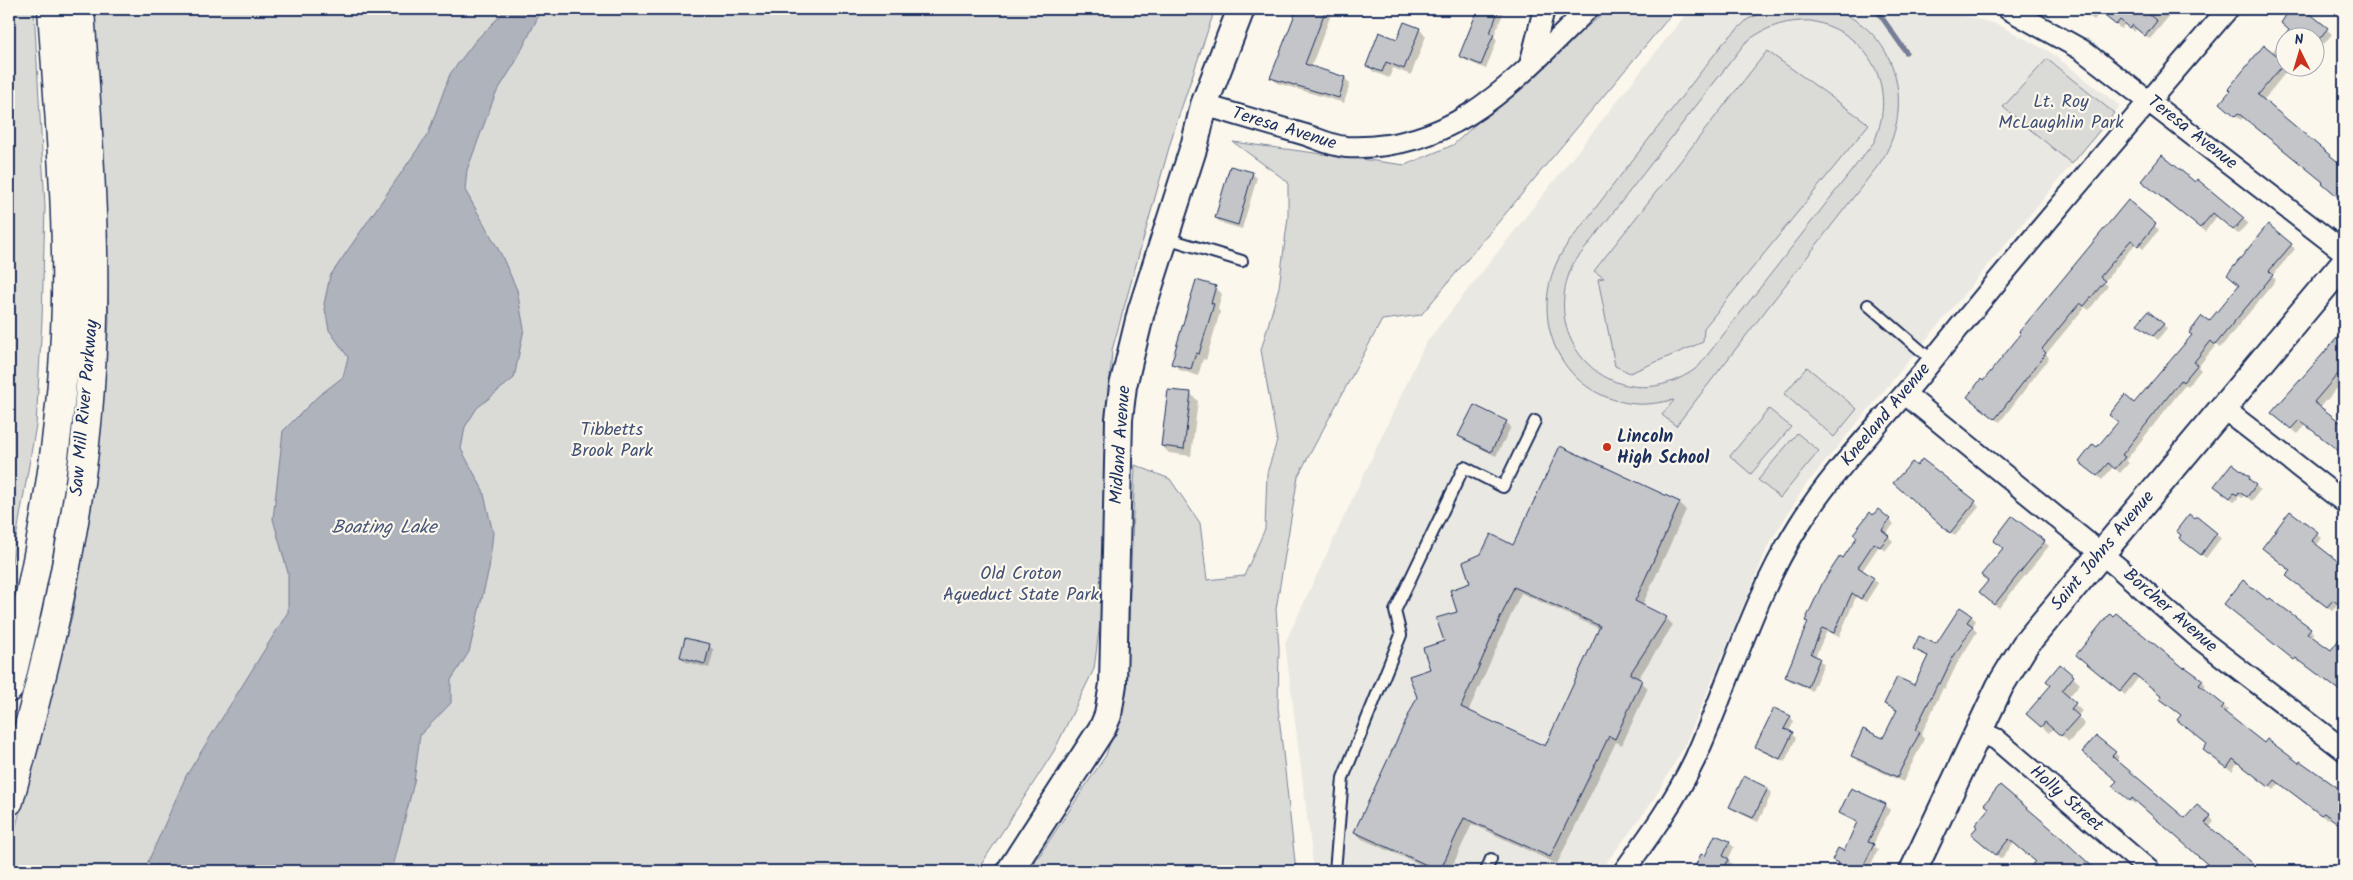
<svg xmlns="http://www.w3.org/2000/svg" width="2353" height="880" font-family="Kalam,sans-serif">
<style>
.built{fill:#eae8e2}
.green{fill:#dadad7;stroke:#7a849a;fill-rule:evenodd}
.water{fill:#afb3bb;stroke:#747e96}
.shadow{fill:#0003;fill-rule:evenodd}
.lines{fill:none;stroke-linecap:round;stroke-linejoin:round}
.stream{stroke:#747e96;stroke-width:5}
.building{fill:#c3c5c9;stroke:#1b2f5e;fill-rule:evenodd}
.service-casing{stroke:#1b2f5e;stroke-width:14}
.minor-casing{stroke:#1b2f5e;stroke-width:24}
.tertiary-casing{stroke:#1b2f5e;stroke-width:30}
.motorway-casing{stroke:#1b2f5e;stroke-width:31}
.service{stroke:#fbf7ec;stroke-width:10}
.minor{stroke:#fbf7ec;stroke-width:20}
.tertiary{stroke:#fbf7ec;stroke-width:26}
.motorway{stroke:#fbf7ec;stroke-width:28}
.poi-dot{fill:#c8321e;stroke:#fbf7ec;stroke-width:2}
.labels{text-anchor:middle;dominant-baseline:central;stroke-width:4.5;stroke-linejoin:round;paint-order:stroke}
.park-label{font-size:18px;fill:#415176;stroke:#fbf7ec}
.street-label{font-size:18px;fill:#1b2f5e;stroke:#fbf7ec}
.poi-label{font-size:18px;font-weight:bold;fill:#1b2f5e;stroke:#fbf7ec;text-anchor:start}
.water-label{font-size:19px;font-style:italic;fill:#47577a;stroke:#fbf7ec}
</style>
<rect width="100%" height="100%" fill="#fbf7ec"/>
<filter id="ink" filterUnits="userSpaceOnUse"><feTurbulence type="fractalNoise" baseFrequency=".02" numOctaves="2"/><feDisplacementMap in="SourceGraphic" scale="10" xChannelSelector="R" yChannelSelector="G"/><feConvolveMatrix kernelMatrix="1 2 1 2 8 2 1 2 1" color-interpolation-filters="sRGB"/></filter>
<g filter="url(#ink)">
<path class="built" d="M1690 9H1937L1997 24 2050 52 2120 106 1805 486 1769 544 1686 743 1651 804 1600 871H1314L1285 643 1425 344Z"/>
<path class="green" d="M9 9H34L45 206 42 320 36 425 9 579Z
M91 9H1215L1174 130 1112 350 1107 420 1102 608 1094 669 1054 751 977 871H9V852L72 616 94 491 109 323 106 212Z
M1609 9H1676L1421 315 1382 320 1298 476 1276 609 1279 648 1278 707 1296 871H1029L1106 755 1126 693 1135 465 1170 479 1200 523 1207 580 1244 576 1265 529 1267 473 1277 441 1261 350 1279 287 1288 217V182L1233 142 1405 165 1453 145 1538 67Z
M1772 9C1792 9 1818 4 1836 11 1900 33 1915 111 1880 163L1676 426 1662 415 1674 400C1662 402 1649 405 1636 404 1556 397 1523 309 1566 246L1724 42 1748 19ZM1811 21C1870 33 1898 87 1874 142L1698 367C1623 424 1534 348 1573 264L1745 43C1765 27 1785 20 1811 21Z
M1767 51 1869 124 1704 328 1703 342 1630 373 1615 366 1598 279 1604 278 1594 271Z
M2047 59 2114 113 2072 164 2003 107Z
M1807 367 1857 409 1834 437 1784 394Z
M1769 409 1791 427 1751 474 1730 456Z
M1797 433 1819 451 1780 498 1758 480Z"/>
<path class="water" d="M507 9H542L515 63 495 95 467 170 465 190 501 254 517 290 524 329 514 378 477 408 465 427 461 449 483 490 493 533 489 569 469 652 451 680V703L420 735 414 782 392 871H144L186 776 288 612V573L273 519 283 431 317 397 343 377 348 357 329 330 324 304 330 276 428 134 450 74 476 40Z"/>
<path class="shadow" d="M1297 9H1341L1339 14 1332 12 1311 67 1345 78 1350 84 1344 103 1277 83 1272 78Z
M1480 9H1505L1494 36 1497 40 1486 69 1465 60 1460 56Z
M2080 9H2103L2094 20Z
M2111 9H2175L2150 39 2136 29 2134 32 2125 24 2121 29 2106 16Z
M2292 9H2302L2332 34 2324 44 2316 37 2286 38V68H2289L2263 101 2339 164 2344 158V201L2325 182 2244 117 2241 120 2227 108 2290 30 2284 17Z
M1419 29 1426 36 1411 75 1393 68 1389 78 1374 72 1367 65 1398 40Z
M1252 173 1257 178 1242 229 1221 223 1216 218Z
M2198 180 2248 223 2238 234 2217 216 2205 232 2147 185 2195 183Z
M2128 202 2159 230 2143 249 2136 243 2104 282 2108 286 2089 310 2085 307 2046 354 2049 358 2000 422 1973 401Z
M2291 245 2295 249 2272 276 2276 280 2220 348 2216 345 2198 367 2201 370 2188 386 2186 384 2126 460 2129 463 2120 473 2113 467 2102 480 2086 466 2135 404 2209 323Z
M1215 287 1222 294 1218 309 1220 312 1206 360 1203 359 1198 376 1180 370 1173 363Z
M2163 324 2167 329 2158 340 2143 328Z
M2344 331V380L2320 408 2344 426V455L2306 425 2298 434 2273 413Z
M1191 394 1198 401 1191 456 1169 453 1162 446Z
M1506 422 1511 427 1496 456 1464 440 1460 436Z
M2249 478 2260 490 2252 501 2244 495 2242 498 2239 496 2235 502 2220 490Z
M1900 488 1975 502 1979 507 1955 536Z
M1679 503 1686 510 1642 606 1666 618 1673 625 1638 679 1648 688 1622 745 1616 742 1557 864 1472 824 1450 871H1435L1362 839 1355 832 1471 584 1513 547ZM1521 593 1600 629 1546 748 1468 712Z
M1878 511 1894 524 1886 534 1893 541 1885 551 1879 546 1862 571 1878 583 1866 602 1856 597 1839 637 1827 631 1815 657 1824 664 1812 691 1791 681 1786 677 1844 560Z
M2290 513 2322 538 2316 546 2344 567V608L2338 603 2332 611 2293 581 2292 571 2263 548Z
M2195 520 2221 538 2206 558 2185 542Z
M2044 542 2049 546 1999 608 1985 597 2004 549 1999 545Z
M2230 609 2310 629 2314 634 2312 637 2331 652 2344 635V693L2301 661 2300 663Z
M1971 615 1976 621 1972 627 1977 632 1957 664 1945 689 1943 688 1921 735 1924 739 1903 782 1858 761 1853 755 1884 740 1897 712 1886 704 1915 687 1929 658 1914 648 1937 646Z
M709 646 714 650 709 668 686 662 681 657Z
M2082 659 2184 670 2202 681 2206 685 2203 690 2228 710 2225 714 2265 744 2344 794V828L2329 816 2326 819 2280 783 2274 790 2238 762 2232 771 2209 754 2208 744 2164 696 2139 677 2125 695Z
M2061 666 2080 684 2068 698 2082 711 2077 716 2085 724 2069 742 2053 728 2049 733 2035 721Z
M1790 717 1794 721 1789 732 1796 738 1785 762 1761 751 1757 747Z
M2115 753 2119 757 2116 761 2185 820 2210 817 2214 821 2209 828 2254 866 2256 862 2267 871H2212V868L2137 802 2135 804 2118 791V782L2088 756Z
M2000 787 2096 871H2049L2015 842 2001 859 1977 838Z
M1768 789 1772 793 1758 822 1735 811 1730 806Z
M1851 789 1886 805 1890 810 1873 845 1878 850 1868 871H1835L1838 864 1833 860 1844 852 1858 823 1840 813Z
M1729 843 1734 847 1728 860 1732 864 1729 871H1694L1701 856 1706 858Z"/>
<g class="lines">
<path class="stream" d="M1876 9 1906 52"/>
</g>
<path class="building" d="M1297 9H1326L1305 64 1345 77 1339 98 1270 78Z
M1478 9H1499L1490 33 1494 34 1481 65 1459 56Z
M2096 9H2142L2157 21 2145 36 2132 25 2129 28 2120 20 2116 25Z
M2290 9H2304L2328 28 2320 38H2283L2289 30 2281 23Z
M1404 22 1420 28 1404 69 1386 62 1382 72 1366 66 1379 32 1397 39Z
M2264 45 2280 58 2278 61 2283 65 2258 95 2344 167V202L2322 183 2323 182 2238 113 2235 116 2220 103 2230 91 2228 89Z
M2162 155 2195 182 2197 179 2244 218 2233 230 2213 213 2200 228 2141 181Z
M1230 166 1253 172 1238 225 1215 218Z
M2128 200 2156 224 2138 246 2131 240 2100 277 2105 281 2084 306 2080 303 2073 311 2042 349 2046 353 1995 419 1967 397 1981 379 1983 381 2021 334 2019 332Z
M2268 224 2292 244 2269 271 2273 275 2215 345 2211 341 2194 362 2198 364 2183 382 2181 380 2122 455 2125 457 2115 469 2108 463 2097 476 2079 462 2093 444 2097 447 2118 422 2109 415 2125 395 2134 403 2192 335 2189 333 2202 316 2209 321 2239 285 2227 275Z
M1196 280 1216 286 1211 303 1214 304 1199 354 1196 353 1191 369 1171 364Z
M2148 311 2164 324 2153 336 2137 324Z
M2344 330V367L2314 402 2344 425V455L2299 420 2291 429 2271 413Z
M1168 390 1191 392 1184 449 1161 446Z
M1474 405 1507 421 1491 452 1458 436Z
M1560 446 1680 502 1635 601 1667 617 1630 674 1642 680 1615 739 1609 736 1550 857 1464 818 1440 871 1354 832 1417 697 1409 676 1430 669 1423 648 1444 641 1436 618 1457 612 1450 590 1470 583 1463 562 1481 554 1491 534 1513 545ZM1514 587 1600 626 1545 746 1461 707Z
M1922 459 1976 501 1950 533 1893 483 1912 462 1917 466Z
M2232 463 2250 477 2249 479 2256 485 2247 497 2239 492 2237 495 2234 493 2230 498 2214 486Z
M1878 509 1890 519 1882 530 1889 536 1880 547 1874 543 1858 567 1874 578 1861 599 1852 593 1834 633 1822 628 1811 654 1820 658 1808 687 1785 677 1808 622 1805 621 1823 582 1840 556 1843 558 1857 537 1853 534 1870 512 1873 515Z
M2290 511 2318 532 2312 541 2344 566V608L2333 600 2327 607 2286 576 2291 571 2262 548Z
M2189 514 2194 518 2196 516 2217 533 2201 555 2179 538 2181 535 2176 531Z
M2012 516 2045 541 1994 605 1979 592 1988 581 1981 575 2003 548 1993 541Z
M2243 580 2268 600 2270 598 2311 628 2307 633 2331 650 2344 633V694L2296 658 2294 660 2224 604Z
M1960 607 1972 615 1967 622 1973 626 1952 659 1940 684 1938 683 1915 730 1920 732 1897 777 1851 756 1863 729 1883 738 1897 710 1884 704 1897 677 1914 685 1928 656 1913 649 1919 636 1936 644Z
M2110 613 2113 616 2116 613 2184 668 2185 667 2203 680 2199 685 2224 705 2221 709 2264 743 2267 739 2299 763 2300 761 2344 792V828L2324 813 2321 815 2275 780 2269 787 2233 759 2227 768 2203 750 2207 744 2177 720 2181 715 2160 699 2162 696 2134 674 2120 691 2076 655Z
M685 638 710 644 705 664 680 657Z
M2060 664 2074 676 2062 691 2076 703 2071 709 2079 716 2061 736 2045 722 2041 727 2026 714 2051 685 2046 681Z
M1774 708 1791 716 1784 729 1793 732 1780 759 1755 747Z
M2096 736 2116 752 2112 756 2185 818 2197 805 2211 816 2205 823 2262 871H2215L2132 798 2130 801 2112 786 2117 781 2082 752Z
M1744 776 1768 788 1753 818 1729 807Z
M2000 785 2054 831 2097 871H2027L2035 861 2009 839 1996 855 1971 834 1977 827 1975 825 1989 808 1984 804Z
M1851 788 1886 804 1868 842 1874 844 1861 871H1833L1838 863 1832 860 1838 848 1844 851 1857 822 1839 813Z
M1715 835 1730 841 1723 856 1729 859 1725 866 1735 871H1693L1701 854 1705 856Z"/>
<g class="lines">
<g class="service-casing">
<path id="service" d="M1166 238 1242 261
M1868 305 1932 360
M1335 871 1343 778 1401 635 1395 611 1464 467 1503 487 1535 421
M1486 871 1491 859"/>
</g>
<g class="minor-casing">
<path id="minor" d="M2008 9 2082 50 2344 252
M1530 65 1544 9
M1204 105C1238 115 1272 125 1306 135 1318 139 1333 146 1346 147 1457 152 1517 78 1588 9
M1905 394 2120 569 2196 636 2344 750
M2223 408 2344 502
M1978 731 1996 739 2150 871
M1624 871C1650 835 1676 799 1695 759 1730 681 1753 598 1799 525 1833 470 1882 422 1923 372 2022 249 2125 129 2228 9"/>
</g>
<g class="tertiary-casing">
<path id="tertiary" d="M1010 871 1103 727 1108 715 1113 684 1119 419 1123 386 1141 312 1195 143 1204 105 1241 9
M1913 871 2000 686 2025 645 2344 263"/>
</g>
<g class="motorway-casing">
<path id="motorway" d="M9 688C37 572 60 454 65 334 70 225 59 117 52 9
M9 801C46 666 81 527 90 387 99 260 88 135 80 9"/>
</g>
<use href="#service" class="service"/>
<use href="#minor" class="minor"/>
<use href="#tertiary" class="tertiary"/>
<use href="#motorway" class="motorway"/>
</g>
</g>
<circle class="poi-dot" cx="1607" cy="447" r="5"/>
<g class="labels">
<g class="park-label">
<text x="2061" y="102">Lt. Roy<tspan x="2061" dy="21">McLaughlin Park</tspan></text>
<text x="612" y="430">Tibbetts<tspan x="612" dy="21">Brook Park</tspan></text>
<text x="1021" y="574">Old Croton<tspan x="1021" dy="21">Aqueduct State Park</tspan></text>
</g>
<g class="street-label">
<text transform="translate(1284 129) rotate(17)">Teresa Avenue</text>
<text transform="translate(2192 133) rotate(38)">Teresa Avenue</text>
<text transform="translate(85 408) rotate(-85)">Saw Mill River Parkway</text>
<text transform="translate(1886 415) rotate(-50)">Kneeland Avenue</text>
<text transform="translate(1121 445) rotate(-86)">Midland Avenue</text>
<text transform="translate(2103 551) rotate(-50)">Saint Johns Avenue</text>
<text transform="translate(2170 611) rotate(41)">Borcher Avenue</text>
<text transform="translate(2066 799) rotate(41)">Holly Street</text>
</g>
<g class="poi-label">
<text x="1617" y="437">Lincoln<tspan x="1617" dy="21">High School</tspan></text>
</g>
<g class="water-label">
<text x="384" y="528">Boating Lake</text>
</g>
</g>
<rect width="2353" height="880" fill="none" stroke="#fbf7ec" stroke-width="30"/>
<rect x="15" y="15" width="2323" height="850" fill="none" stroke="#1b2f5e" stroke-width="2" filter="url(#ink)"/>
<g transform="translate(2300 52) rotate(355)"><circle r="24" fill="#fbf7ec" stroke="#a1a7b3"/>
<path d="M0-4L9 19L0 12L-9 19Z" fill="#c8321e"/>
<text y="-8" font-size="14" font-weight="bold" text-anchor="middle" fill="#1b2f5e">N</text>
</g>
</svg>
